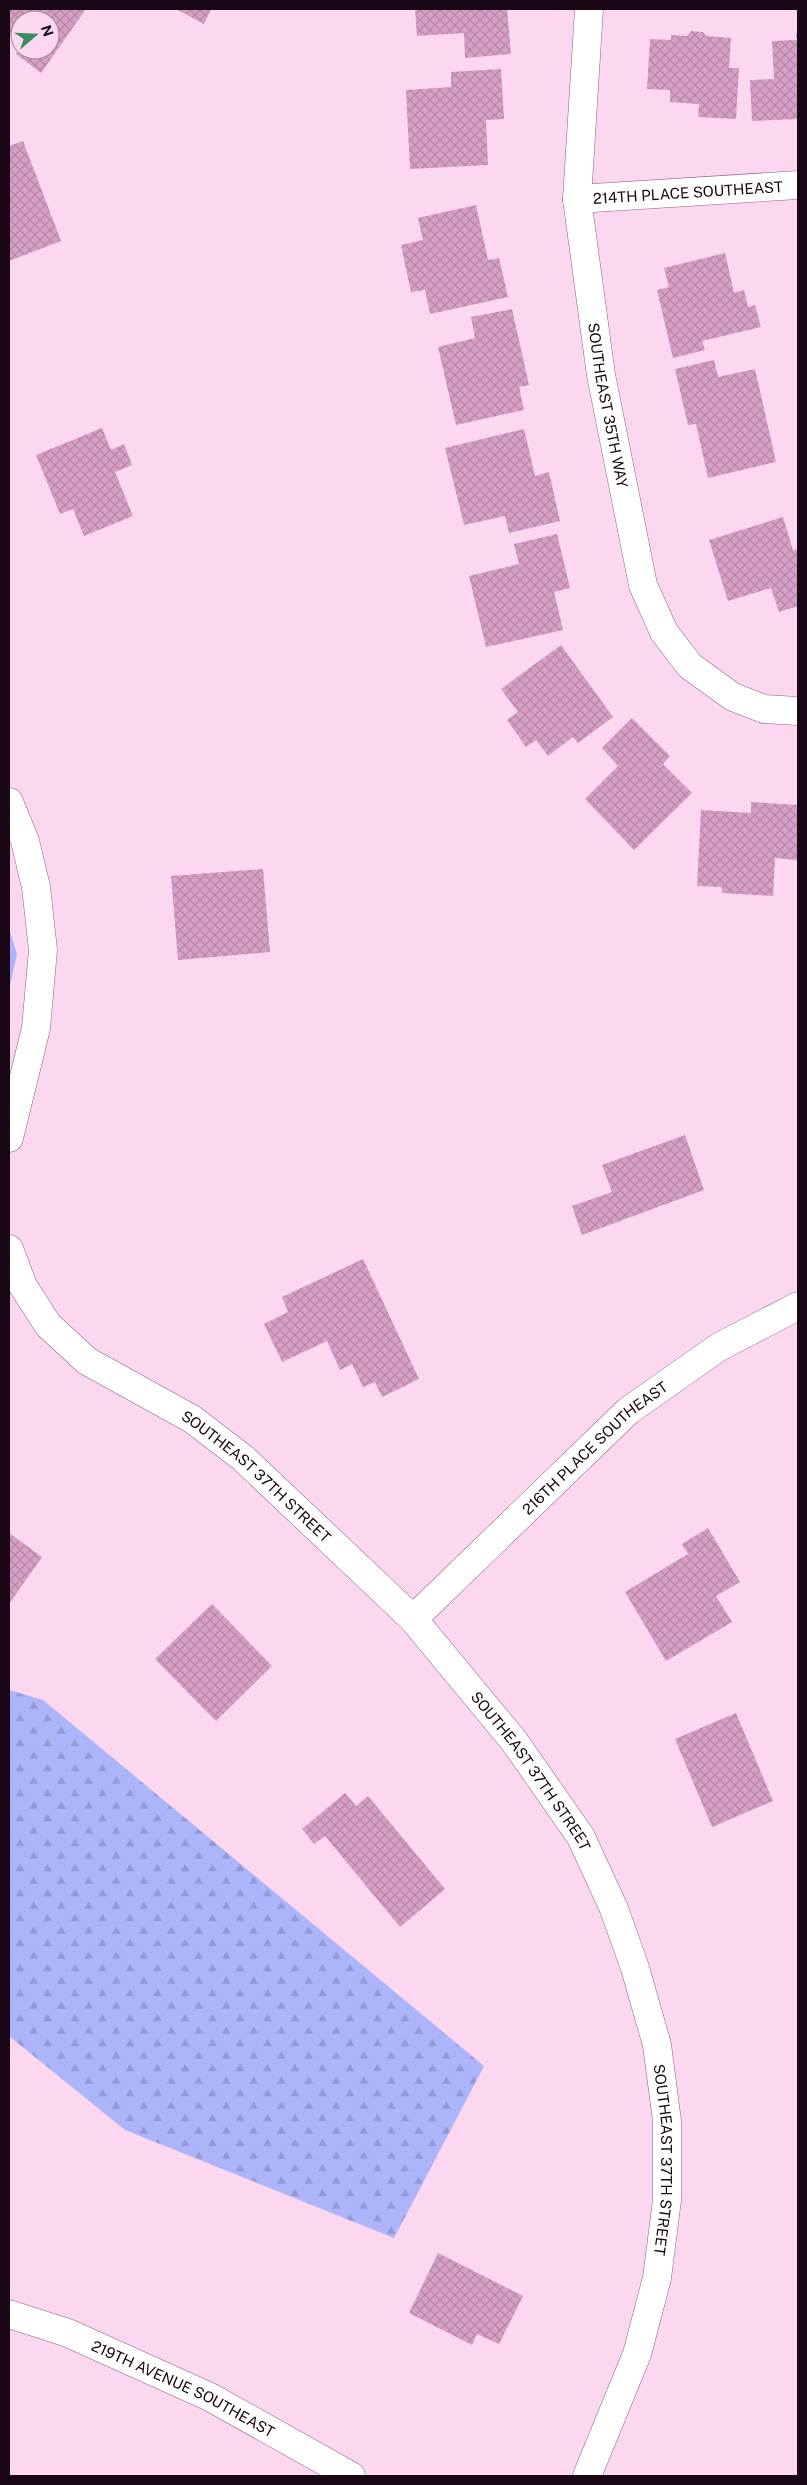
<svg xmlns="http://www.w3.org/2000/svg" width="807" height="2485" font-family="'Public Sans',sans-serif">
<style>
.forest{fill:url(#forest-firs)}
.building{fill:url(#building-cross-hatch)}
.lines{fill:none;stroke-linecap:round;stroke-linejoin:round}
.minor-casing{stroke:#915e82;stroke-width:29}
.minor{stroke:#fff;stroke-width:28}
.labels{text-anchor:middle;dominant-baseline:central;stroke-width:4;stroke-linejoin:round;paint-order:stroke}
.street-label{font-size:15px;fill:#1a0715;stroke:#fbd8ef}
</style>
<defs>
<pattern id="forest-firs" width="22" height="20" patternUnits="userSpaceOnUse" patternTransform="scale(1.25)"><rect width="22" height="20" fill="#acb5fa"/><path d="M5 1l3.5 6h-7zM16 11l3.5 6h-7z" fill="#939ad5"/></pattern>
<pattern id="building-cross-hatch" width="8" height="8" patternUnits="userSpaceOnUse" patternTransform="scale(1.25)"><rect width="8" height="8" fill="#d69fc5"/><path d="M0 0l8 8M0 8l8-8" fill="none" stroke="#b787a8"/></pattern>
</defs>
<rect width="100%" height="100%" fill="#fbd8ef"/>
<path class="forest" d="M9 929 17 954 9 990Z
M9 1690 43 1700 484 2066 394 2238 125 2130 9 2036Z"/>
<path class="building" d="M9 9H86L41 73 16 54 19 50H50V20H20V43L9 35Z
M176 9H211L204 24Z
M415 9H507L511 54 465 58 464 33 417 36Z
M691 31 703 32 706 36 731 38 729 68H739L736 119 698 117 699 104 670 102V90L647 89 650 39 671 40V35L687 36Z
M798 33V119L752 121 750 80 774 79 772 41 797 40 796 34Z
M501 69 504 119 486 120 488 165 410 169 406 90 451 87V72Z
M23 141 61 241 9 261V146Z
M476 205 488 260 499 258 508 297 430 314 425 290 411 292 401 245 423 240 418 218Z
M725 253 734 293 744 290 748 307 755 305 761 327 702 341 705 350 673 358 657 290 669 287 664 268Z
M512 309 529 385 519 387 524 410 456 425 438 347 475 338 471 317Z
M714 360 718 377 755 369 776 462 708 478 696 424 688 425 675 369Z
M102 428 111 450 124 444 132 465 115 472 133 516 84 536 73 509 60 514 36 455Z
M524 429 535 476 549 472 560 521 509 533 505 516 464 525 445 448Z
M783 517 793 550 798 549V606L779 612 771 588 728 601 709 540Z
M557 534 570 588 554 592 563 630 486 647 469 576 519 564 514 544Z
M561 645 613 717 578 743 573 737 548 756 536 740 526 747 507 720 518 712 501 689Z
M632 718 670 756 663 764 692 793 634 850 585 799 618 766 602 748Z
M751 802 798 805 797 860 775 858 773 896 722 893V887L697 886 701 810 751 813Z
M263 869 270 952 178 960 171 876Z
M685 1135 704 1190 582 1235 572 1206 612 1192 602 1165Z
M363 1259 419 1379 382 1397 375 1382 363 1387 352 1364 340 1370 327 1341 282 1362 264 1324 288 1312 282 1297Z
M708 1528 740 1582 716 1596 732 1622 666 1661 625 1592 688 1554 682 1544Z
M9 1533 42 1557 9 1604Z
M212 1604 272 1666 216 1721 155 1659Z
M736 1713 773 1801 712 1827 675 1739Z
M345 1793 356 1806 368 1796 445 1889 400 1927 325 1836 314 1844 302 1829Z
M438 2253 523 2296 499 2344 477 2334 472 2345 409 2313Z"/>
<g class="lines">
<g class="minor-casing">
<g id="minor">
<path id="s1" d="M589 9 577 199 601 375 643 585 664 632 690 666 733 697 764 709 798 711"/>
<path id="s2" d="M577 199 798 185"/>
<path d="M9 802 25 841 36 887 43 950 36 1028 9 1138"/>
<path id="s3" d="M9 1249 23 1286 48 1325 87 1361 192 1419 243 1458 413 1619 514 1741 581 1837 614 1909 635 1968 657 2045 667 2121V2200L657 2278 637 2354 587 2476"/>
<path id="s4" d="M413 1619 628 1411 719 1347 798 1306"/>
<path id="s5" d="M9 2314 68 2333 210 2397 351 2476"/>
</g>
</g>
<use href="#minor" class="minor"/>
</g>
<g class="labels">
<g class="street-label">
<text stroke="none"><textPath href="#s2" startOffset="111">214TH PLACE SOUTHEAST</textPath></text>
<text stroke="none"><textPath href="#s1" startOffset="399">SOUTHEAST 35TH WAY</textPath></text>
<text stroke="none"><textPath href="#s4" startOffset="250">216TH PLACE SOUTHEAST</textPath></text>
<text stroke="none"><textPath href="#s3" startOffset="345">SOUTHEAST 37TH STREET</textPath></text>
<text stroke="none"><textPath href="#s3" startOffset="750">SOUTHEAST 37TH STREET</textPath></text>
<text stroke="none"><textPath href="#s3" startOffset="1170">SOUTHEAST 37TH STREET</textPath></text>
<text stroke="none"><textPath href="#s5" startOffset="190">219TH AVENUE SOUTHEAST</textPath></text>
</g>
</g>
<rect width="807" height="2485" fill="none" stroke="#1a0715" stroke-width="20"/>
<g transform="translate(35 35) rotate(71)"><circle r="24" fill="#fbd8ef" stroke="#a18498"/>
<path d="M0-4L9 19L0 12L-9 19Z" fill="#368d61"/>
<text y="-8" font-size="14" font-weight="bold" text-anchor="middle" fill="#1a0715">N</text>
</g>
</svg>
